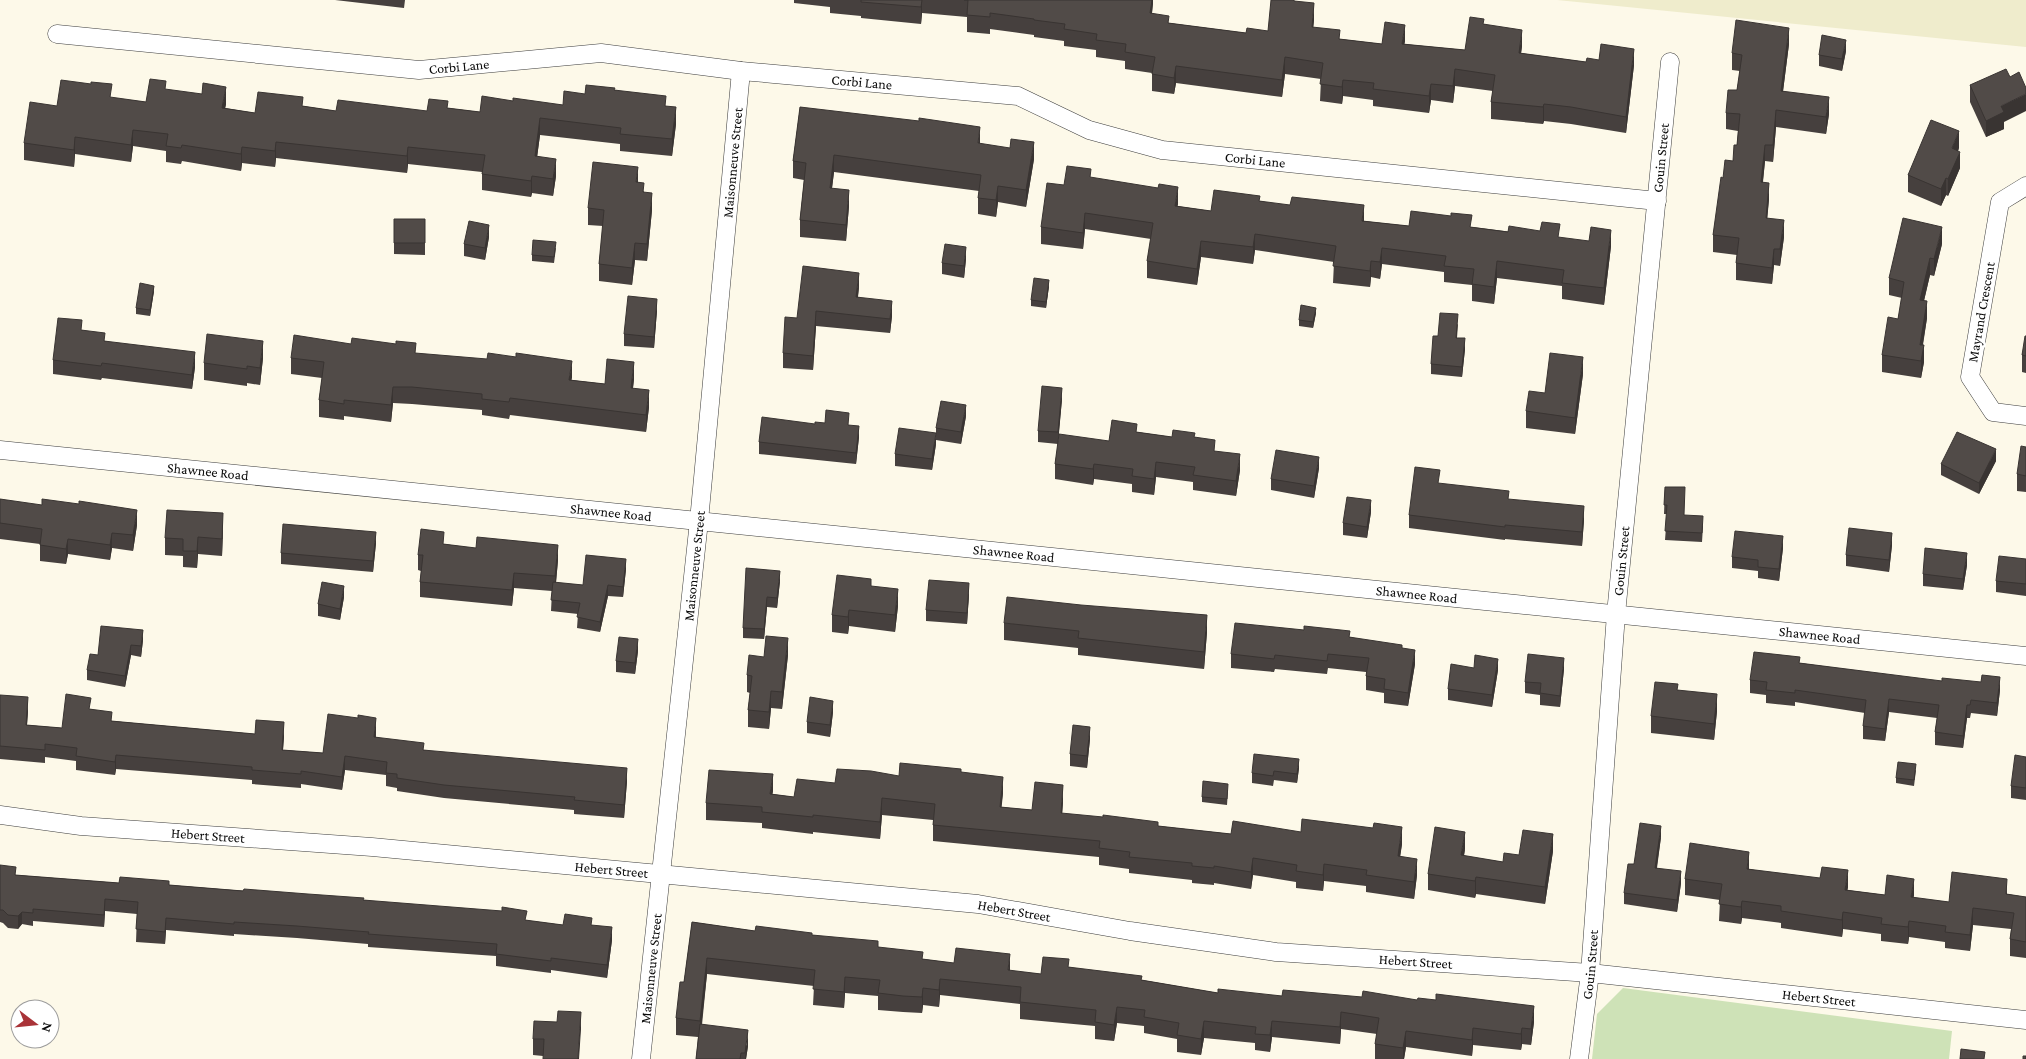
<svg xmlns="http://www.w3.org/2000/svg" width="2026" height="1059" font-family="'Crimson Pro',serif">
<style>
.farmland{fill:#efeccc}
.green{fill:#cee2b7}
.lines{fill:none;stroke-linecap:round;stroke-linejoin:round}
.street-casing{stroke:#3d3d3d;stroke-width:19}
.street{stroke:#fff;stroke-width:18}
.wall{fill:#46403e}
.shaded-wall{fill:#393432}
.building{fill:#514b48;stroke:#393432}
.labels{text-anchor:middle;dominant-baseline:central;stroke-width:5;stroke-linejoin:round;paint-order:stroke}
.street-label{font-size:14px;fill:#0a0a0a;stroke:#fff}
</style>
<rect width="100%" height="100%" fill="#fdf9e9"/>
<path class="farmland" d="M1557 0H2026V47Z"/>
<path class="green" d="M1623 988 1952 1031 1949 1059H1592L1597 1014Z"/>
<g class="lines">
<g class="street-casing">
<g id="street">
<path id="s1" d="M57 34 419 70 601 53 741 71 1018 96 1089 130 1162 150 1657 201"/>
<path d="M2026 186 2000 202 1970 377 1993 412 2026 416"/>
<path id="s2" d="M0 450 2026 656"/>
<path id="s3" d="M0 815 81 826 372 847 978 904 1130 931 1276 952 1590 973 2026 1020"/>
<path id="s4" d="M641 1059 699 521 741 71"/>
<path id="s5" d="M1579 1059 1590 973 1616 614 1670 62"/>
</g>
</g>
<use href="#street" class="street"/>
</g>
<path class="wall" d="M335 0H405L404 8Z
M794 0H1153L1152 13 1169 23 1246 33 1268 31 1295 1 1314 20 1313 27 1340 39 1382 44 1405 41 1404 44 1465 50 1484 24 1522 46 1521 53 1586 62 1634 65 1626 133 1571 124 1544 121 1543 124 1491 119V102L1493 91 1455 86 1453 103 1431 100 1429 113 1373 106V100L1343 96 1342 104 1320 101 1321 79 1285 74 1282 97 1176 83 1174 94 1152 91V73L1125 69V61L1096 57V50L1064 46V41L1034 37V35L990 29V34L967 32V17L922 13 921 24 861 18V16L830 13V7L794 3Z
M1789 44 1783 91 1829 114 1826 134 1776 127 1773 162 1765 161 1763 182 1769 199 1767 218 1784 237 1780 266 1774 265 1772 284 1736 280V263L1737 255 1713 252V235L1723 178 1733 161 1737 145 1738 131 1726 129V113L1737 90 1740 71 1732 70V53Z
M1846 51 1842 71 1819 66V55Z
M1970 85 2004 122V129L1986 137 1970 102Z
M166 90 226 104 225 108 255 113 303 106 336 111H427L448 108 480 112 513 101 563 105 585 94 615 90 666 106 676 124 672 156 620 151V144L540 135 537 157 556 176 553 196 532 193 531 197 482 190V172L408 164 407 173 276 158 275 167 242 163 241 171 182 161 181 164 166 162V151L133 146 131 162 75 154 74 167 24 160V143L57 106 112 98 146 102Z
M800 107 980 144 1034 159 1026 207 998 202 996 217 978 214V198L979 191 834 172 832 188 849 206 846 241 800 237V220L804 180 793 178V161Z
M1959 148 1958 151 1960 168 1948 196 1946 195 1941 206 1908 192V175Z
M1091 178 1178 204 1177 206 1211 211 1260 201 1364 221 1409 226 1472 227 1560 238 1611 246 1604 305 1562 299V286L1497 278 1494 304 1472 301V285L1444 282V272L1382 264 1380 279 1371 277 1370 287 1333 283 1334 262 1255 250 1253 264 1201 257 1197 285 1147 278V261L1151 239 1085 229 1083 249 1041 244V227L1064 185Z
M638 182 644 192 652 210 647 261 635 260 632 285 599 281V264L603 226 588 225V208Z
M394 219H425V255L394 254Z
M489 237 485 260 464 256V244Z
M1942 244 1934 276 1930 275 1924 301 1927 318 1923 345 1924 362 1921 378 1882 372V355L1898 319 1902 298 1889 295V278Z
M556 248 554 263 532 261V255Z
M966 259 964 278 942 274V263Z
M1049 286 1046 308 1031 306V300Z
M859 287 858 297 892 316 890 333 816 326 813 370 783 368V353L797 318Z
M154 291 150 316 136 314V308Z
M657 310 654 348 624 346V334Z
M1316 313 1313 328 1299 326V320Z
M1458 324 1457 338 1465 349 1462 377 1431 374V364L1438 336Z
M82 330 105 341 195 367 192 389 102 378 101 380 53 374V360Z
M2026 336V373L2022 372V355Z
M351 344 572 377 571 380 605 384 634 379 633 388 649 407 646 432 510 415 509 419 482 415V410L412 404 393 403 391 422 344 416V420L319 417V400L322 378 291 374V358Z
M263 358 260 385 247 383V386L204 380V363Z
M1583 374 1575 434 1526 428V411L1545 393Z
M1062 399 1058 441H1109L1137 432 1172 437H1195L1240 470 1236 496 1193 490V482L1156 477 1154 495 1132 492V484L1094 479 1093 485 1055 479V464L1058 444 1038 442V431Z
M966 416 961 444 936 440V428Z
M825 423 849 425 859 437 856 464 759 454V442L815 424Z
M936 444 932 470 895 466V454Z
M2026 447V492L2017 491V474Z
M1996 461 1979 494 1941 475V464Z
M1319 468 1314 498 1271 490V479Z
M1440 484 1509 500 1584 520 1582 546 1505 539V540L1409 528V515Z
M1665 487 1684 515 1703 526 1702 542 1665 540 1667 514H1664Z
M0 499 137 525 133 551 112 548 110 560 68 554 66 564 40 561V544L0 539Z
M1371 512 1367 538 1343 535V523Z
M223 530 222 556 198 554 197 568 183 567V556L165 555V538Z
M376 543 373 572 281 564V553Z
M444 544 558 560 556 583 583 585 626 569 623 597 608 596 600 632 577 628 578 614 551 611 552 591 514 588 512 606 420 597V582L421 571 418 570V555Z
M1892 545 1889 572 1846 566V555Z
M1783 548 1779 581 1758 578V571L1732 568V557Z
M2026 559V596L1996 592V581Z
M1967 565 1963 590 1923 586V574Z
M780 581 777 608 767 607 764 639 743 638V628Z
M871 586 898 606 895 632 849 626 848 634 832 632V615Z
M969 594 967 624 926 621V610Z
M344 597 340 620 318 616V604Z
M1004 623 1207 632 1204 669 1078 655V648L1004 640Z
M1350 637 1402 648 1415 664 1408 706 1384 703V693L1366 690V672L1328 668 1327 674 1275 669 1274 672 1231 668V654Z
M143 640 141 657 131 655 125 687 87 680V670L98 655Z
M638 651 635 674 616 672V661Z
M788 655 782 709 771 708 769 729 748 727V710L750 693 747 692V675L764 657Z
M1800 663 2000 690 1997 716 1971 713 1970 718H1967L1963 748 1935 745V732L1937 718 1889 712 1885 741 1863 739V726L1865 713 1795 702V706L1766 703V695L1750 693V680Z
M1474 668 1498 670 1492 707 1448 700V689Z
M1564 669 1560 707 1540 705V695L1525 693V682Z
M1678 690 1717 711 1714 740 1651 733V716Z
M0 695 28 711 27 725 62 728 91 709 112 721 255 734 284 736 283 750 323 753 376 731V737L424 750 627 781 624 818 574 814V810L444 798 397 791V788L386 786V775L345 770 342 790 301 784V788L252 784V780L116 769 115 775 76 770V761L45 757V763L0 759Z
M833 712 830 737 807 733V722Z
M1090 739 1087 768 1070 766V754Z
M2026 757V800L2011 798V786Z
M1299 768 1297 783 1274 780 1273 786 1252 783V773Z
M1916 770 1914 786 1896 783V778Z
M961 772 1003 793 1001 807 1032 810 1063 802 1062 814 1158 826 1231 834 1301 832 1402 844 1400 856 1417 875 1414 899 1366 892V886L1324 881 1323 891 1296 888V882L1253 875 1251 889 1214 883V885L1192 883V880L1129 873V869L1099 865V857L933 841V820L882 815 880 839 813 832V834L762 828V823L706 820V803L773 791 772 794 794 797 835 783 899 776Z
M1228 790 1227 805 1202 802V797Z
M1661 837 1657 868 1681 883 1677 912 1624 904V893L1634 864Z
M1465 849 1464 856 1503 862 1519 855 1553 851 1545 904 1476 894 1475 898 1428 890V874Z
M0 865 16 875 119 883 169 885 364 900 563 925H592L612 940 607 978 551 970V973L496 966V956L368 947V944L297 938 234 934V936L166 930 165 944 136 942 137 914 105 911 104 927 33 921V926L22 924 18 929 8 928 3 923 0 922Z
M1749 869 1848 887 1847 890 1885 895H1914L1913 898 1949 902 2007 894 2026 897V958L2010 956V939L2011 929 1973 925 1970 951 1945 948V942L1909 937 1908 944 1881 941V934L1843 929 1842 937 1781 928V923L1742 918 1741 924 1719 921 1720 900 1685 895V879Z
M692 922 755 931 812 935 878 947 923 959 1010 971 1041 974 1069 967 1142 980 1218 993 1282 996 1534 1022 1531 1045 1522 1044 1521 1050 1473 1045 1472 1056 1406 1047 1404 1059H1375V1044L1377 1034 1341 1029 1340 1044 1272 1037 1270 1052 1255 1050V1043L1204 1038 1201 1055 1177 1052V1039L1144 1033V1026L1117 1023 1114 1041 1095 1039V1026L1020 1019V1004L940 995 939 1007 923 1005 922 1013 903 1012 878 1010V996L845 993 844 1008 813 1005 814 986 707 974 702 1025 748 1046 746 1059H696L698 1037 676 1035V1018L684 982Z
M581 1029 543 1056 533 1055V1039Z"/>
<path class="shaded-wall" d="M922 0V13L921 24V7Z
M1152 0H1153V4L1150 30V13Z
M1314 3V20L1312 43V27Z
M1405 25V41L1402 60V44Z
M1789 28V44L1781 107V91Z
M1522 30V46L1519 69V53Z
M1846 40V51L1842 71V59Z
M1634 49V65L1626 133V117Z
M1285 57V74L1282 97V80Z
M1176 66V83L1174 94V78Z
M1455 69V86L1453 103V86Z
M1343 80V96L1342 104V87Z
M1431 84V100L1429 113V96Z
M226 87V104L222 125V108Z
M2026 94V111L2004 122V129L1986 137V121L2001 106Z
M1829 97V114L1826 134V117Z
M1544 104V121L1543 124V107Z
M676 107V124L672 156V139Z
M1776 110V127L1773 162V145Z
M540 118V135L535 173V156Z
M980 127V144L978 143Z
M133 130V146L131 162V145Z
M1959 131V148L1952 165V148Z
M75 137V154L74 167V150Z
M276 142V158L275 167V151Z
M1034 142V159L1026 207V190Z
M1765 145V161L1761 198V182Z
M242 147V163L241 171V154Z
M408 147V164L407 173V156Z
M1960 152V168L1948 196V179Z
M834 155V172L830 204V188Z
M556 159V176L553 196V179Z
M638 167V184L636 182Z
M532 176V193L531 197V181Z
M1946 178V195L1941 206V189Z
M1769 183V199L1766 234V218Z
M998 186V202L996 217V200Z
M1178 187V204L1175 222V206Z
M849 190V206L846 241V225Z
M652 193V210L647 261V244Z
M1364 205V221H1362Z
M1085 213V229L1083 249V233Z
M1784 220V237L1780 266V249Z
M489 225V237L485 260V248Z
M1942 227V244L1934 276V259Z
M1611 230V246L1604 305V288Z
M1255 234V250L1253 264V247Z
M1201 241V257L1197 285V269Z
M635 243V260L632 285V268Z
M966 247V259L964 278V266Z
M1382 248V264L1380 279V262Z
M1774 249V265L1772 284V268Z
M1930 258V275L1920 317V300Z
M1371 261V277L1370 287V271Z
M1497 261V278L1494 304V287Z
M859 273V287L856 311V297Z
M1049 280V286L1046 308V302Z
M154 286V291L150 316V310Z
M657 299V310L654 348V337Z
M892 301V316L890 333V319Z
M1927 301V318L1920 361V345Z
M1316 308V313L1313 328V322Z
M816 311V326L813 370V356Z
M1465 338V349L1462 377V367Z
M263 341V358L260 385V368Z
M1924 345V362L1921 378V361Z
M195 352V367L192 389V375Z
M1583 357V374L1575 434V418Z
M572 361V377L569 397V380Z
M634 362V379L631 404V388Z
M393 387V403L391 422V405Z
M1062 388V399L1058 444V432Z
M649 390V407L646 432V415Z
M966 405V416L961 444V432Z
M859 426V437L856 464V453Z
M936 433V444L932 470V459Z
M1996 449V461L1979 494V483Z
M1240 454V470L1236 496V481Z
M1319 457V468L1314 498V486Z
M1156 462V477L1154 495V479Z
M1094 464V479L1093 485V469Z
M1371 500V512L1367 538V527Z
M1584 506V520L1582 546V532Z
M137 510V525L133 551V535Z
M223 513V530L222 556V539Z
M376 532V543L373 572V561Z
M112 533V548L110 560V545Z
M1892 533V545L1889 572V560Z
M1783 536V548L1779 581V569Z
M198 537V554L197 568V551Z
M68 539V554L66 564V549Z
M558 545V560L555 592V576Z
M1967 553V565L1963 590V579Z
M626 559V569L623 597V587Z
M780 571V581L777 608V598Z
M514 573V588L512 606V590Z
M969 583V594L967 624V613Z
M608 585V596L600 632V622Z
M344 586V597L340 620V609Z
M898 589V606L895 632V615Z
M767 597V607L764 639V629Z
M849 610V626L848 634V617Z
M1207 615V632L1204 669V652Z
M143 630V640L141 657V646Z
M788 638V655L782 709V692Z
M638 639V651L635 674V663Z
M131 645V655L125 687V676Z
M1415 650V664L1408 706V693Z
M1564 658V669L1560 707V696Z
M1498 659V670L1492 707V695Z
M2000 677V690L1997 716V703Z
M771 691V708L769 729V712Z
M1717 694V711L1714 740V724Z
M28 697V711L26 738V725Z
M1889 699V712L1885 741V729Z
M833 701V712L830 737V725Z
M1967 705V718L1963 748V736Z
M376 718V731L374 750V737Z
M284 722V736L282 763V750Z
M1090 727V739L1087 768V756Z
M116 755V769L115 775V762Z
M345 756V770L342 790V777Z
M1299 759V768L1297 783V774Z
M627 768V781L624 818V805Z
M773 774V791L770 811V794Z
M1003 777V793L1000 824V807Z
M1063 785V802L1061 830V813Z
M882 798V815L880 839V822Z
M1661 826V837L1655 879V868Z
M1402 827V844L1398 872V856Z
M1465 832V849L1461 872V855Z
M1553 834V851L1545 904V887Z
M1749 852V869L1747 886V869Z
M1253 858V875L1251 889V872Z
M1417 859V875L1414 899V882Z
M1324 864V881L1323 891V875Z
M1848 870V887L1845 907V890Z
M1681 871V883L1677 912V900Z
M1476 877V894L1475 898V881Z
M1914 879V895L1911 914V897Z
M2007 879V895L2006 894Z
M105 899V911L104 927V915Z
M1742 901V918L1741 924V907Z
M1973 908V925L1970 951V935Z
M22 912V924L18 929V916Z
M1843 912V929L1842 937V920Z
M166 918V930L165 944V932Z
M1909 921V937L1908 944V927Z
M612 927V940L607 978V965Z
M1010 954V971L1008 987V970Z
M707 958V974L700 1037V1021Z
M845 977V993L844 1008V992Z
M940 979V995L939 1007V990Z
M923 988V1005L922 1013V997Z
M1534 1006V1022L1531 1045V1029Z
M1117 1007V1023L1114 1041V1025Z
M581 1012V1029L579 1059H578Z
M1341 1012V1029L1340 1044V1027Z
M1204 1021V1038L1201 1055V1039Z
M1272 1021V1037L1270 1052V1035Z
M1473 1028V1045L1472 1056V1040Z
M1522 1028V1044L1521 1050V1034Z
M748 1030V1046L746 1059H745Z
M1406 1031V1047L1404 1059H1403V1048Z"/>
<path class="building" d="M861 0H922L921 7 861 2Z
M964 0H1152L1150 13 1169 16 1168 23 1246 33 1247 28 1268 31 1271 0H1294V1L1314 3 1312 27 1340 30 1339 39 1382 44 1385 22 1405 25 1402 44 1465 50 1470 17 1484 19 1483 24 1522 30 1519 53 1586 62 1587 58 1599 60 1601 44 1634 49 1626 117 1571 107 1544 104 1543 107 1491 102 1495 75 1455 69 1453 86 1431 84 1429 96 1373 89 1374 83 1343 80 1342 87 1320 84 1323 63 1285 57 1282 80 1176 66 1174 78 1152 74 1155 57 1125 52 1126 44 1096 40 1097 34 1064 29 1065 24 1034 20V19L990 13V17L967 15 968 0Z
M1736 20 1789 28 1781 91 1829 97 1826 117 1776 110 1773 145H1765L1761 182 1769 183 1766 218 1784 220 1780 249H1774L1772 268 1736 263 1739 238 1713 235 1721 177 1723 178 1725 160 1733 161 1734 145H1737L1740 114 1726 113 1728 90H1737L1742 55 1732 53Z
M1822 35 1846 40 1842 59 1819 55Z
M2006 69 2010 77 2019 72 2026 88V94L2001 106 2004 112 1986 121 1970 85Z
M150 79 166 81 165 89 202 94 203 83 226 87 222 108 255 113 258 92 303 97 302 106 336 111 338 100 427 111 429 99 448 101 447 108 480 112 482 96 513 101V98L563 105 564 91 585 94 586 85 615 88 614 90 666 96 665 106 676 107 672 139 620 134 621 128 540 118 535 156 556 159 553 179 532 176 531 181 482 174 485 155 408 147 407 156 276 142 275 151 242 147 241 154 182 145 181 148 166 146 168 134 133 130 131 145 75 137 74 150 24 143 30 102 57 106 61 80 91 84V82L112 84 110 97 146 102Z
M800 107 919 121V118L980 127 978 143 1010 148 1011 139 1034 142 1026 190 998 186 996 200 978 198 981 175 834 155 830 188 849 190 846 225 800 220 806 163 793 161Z
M1931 120 1959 131 1952 148 1960 152 1948 179 1946 178 1941 189 1908 175Z
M593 162 638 167 636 182 644 183 643 192 652 193 647 244 635 243 632 268 599 264 604 210 588 208Z
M1067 166 1091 169 1090 177 1158 188 1159 184 1178 187 1175 206 1211 211 1214 190 1260 196 1259 201 1290 205 1292 197 1364 205 1362 221 1409 226 1411 211 1451 216V213L1472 215 1470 227 1508 232 1509 226 1540 231 1542 222 1560 224 1558 237 1589 241 1591 227 1611 230 1604 288 1562 283 1564 270 1497 261 1494 287 1472 284 1474 269 1444 266 1446 256 1382 248 1380 262 1371 261 1370 271 1333 266 1336 246 1255 234 1253 247 1201 241 1197 269 1147 261 1153 223 1085 213 1083 233 1041 227 1047 183 1064 185Z
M1903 218 1942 227 1934 259 1930 258 1920 300 1927 301 1920 345H1924L1921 361 1882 355 1888 317 1898 319 1904 282 1889 278Z
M394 219H425V243H394Z
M469 221 489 225 485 248 464 244Z
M533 240 556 242 554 257 532 255Z
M945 244 966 247 964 266 942 263Z
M803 266 859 273 856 297 892 301 890 319 816 311 813 356 783 353 785 317 797 318Z
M1034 278 1049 280 1046 302 1031 300Z
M140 283 154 286 150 310 136 308Z
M628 296 657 299 654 337 624 334Z
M1301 305 1316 308 1313 322 1299 320Z
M1440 313 1458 314 1456 338H1465L1462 367 1431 364 1433 336H1438Z
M58 318 82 320 81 330 105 333 104 341 195 352 192 375 102 363 101 366 53 360Z
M207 334 263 341 260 368 247 366V369L204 363Z
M294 335 351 344 352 338 396 344V341L416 343 415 353 487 359 488 353 516 357V353L572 361 569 380 605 384 607 359 634 362 631 388 649 390 646 415 510 398 509 402 482 399V394L412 387H393L391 405 344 400V404L319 400 324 362 291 358Z
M2025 336H2026V356L2022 355Z
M1550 353 1583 357 1575 418 1526 411 1529 391 1545 393Z
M1042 386 1062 388 1058 432 1038 431Z
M941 401 966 405 961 432 936 428Z
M826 410 849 413 848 425 859 426 856 453 759 442 762 417 815 424V422L825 423Z
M1112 420 1137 424 1136 432 1172 437 1173 430 1195 433 1194 437 1215 440 1214 451 1240 454 1236 481 1193 475 1195 467 1156 462 1154 479 1132 476 1133 469 1094 464 1093 469 1055 464 1059 434 1109 441Z
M899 428 936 433 932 459 895 454Z
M1957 432 1996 449 1979 483 1941 464Z
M2021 446 2026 447V476L2017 474Z
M1276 450 1319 457 1314 486 1271 479Z
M1415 467 1440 470 1438 483 1509 491 1508 499 1584 506 1582 532 1505 525V527L1409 515Z
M1665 487H1685L1684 515 1703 516 1702 533 1665 531 1667 505H1664Z
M1347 497 1371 500 1367 527 1343 523Z
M0 499 42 505V499L79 504V501L137 510 133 535 112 533 110 545 68 539 66 549 40 545 42 529 0 523Z
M167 510 223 513 222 539 198 537 197 551H183V539L165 538Z
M283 524 376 532 373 561 281 553Z
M1849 528 1892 533 1889 560 1846 555Z
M421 529 444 532 443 544 476 548 477 537 558 545 555 576 514 573 512 590 420 582 423 555H418Z
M1735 531 1783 536 1779 569 1758 567V560L1732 557Z
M1925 548 1967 553 1963 579 1923 574Z
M586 555 626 559 623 587 608 585 600 622 577 617 580 603 551 600 553 582 583 585Z
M1999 556 2026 559V584L1996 581Z
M746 568 780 571 777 598 767 597 764 629 743 628Z
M837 575 871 579V586L898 589 895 615 849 610 848 617 832 615Z
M929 580 969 583 967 613 926 610Z
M322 582 344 586 340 609 318 604Z
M1007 597 1081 605 1207 615 1204 652 1078 638 1079 631 1004 623Z
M1235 623 1304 630V626L1350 631 1349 637 1402 645V648L1415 650 1408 693 1384 689 1385 679 1366 676 1369 658 1328 654 1327 661 1275 655 1274 659 1231 654Z
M101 626 143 630 141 646 131 645 125 676 87 670 90 654 98 655Z
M766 636 788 638 782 692 771 691 769 712 748 710 752 676 747 675 749 655 764 657Z
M619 637 638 639 635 663 616 661Z
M1754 652 1800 657 1799 663 1942 681V678L1981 682 1982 675 2000 677 1997 703 1971 700 1970 705H1967L1963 736 1935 732 1939 705 1889 699 1885 729 1863 726 1866 700 1795 690V693L1766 690 1767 682 1750 680Z
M1528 654 1564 658 1560 696 1540 693 1541 683 1525 682Z
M1475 655 1498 659 1492 695 1448 689 1451 664 1474 668Z
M1655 682 1678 684 1677 690 1717 694 1714 724 1651 716Z
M66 694 91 698 89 709 112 712 111 721 255 734 256 720 284 722 282 750 323 753 328 714 358 718V715L376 718 374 737 424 743 423 750 627 768 624 805 574 800 575 797 444 785 397 778V774L386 773 387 762 345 756 342 777 301 771V774L252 770V767L116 755 115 762 76 756 77 748 45 744V750L0 746V695L28 697 26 725 62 728Z
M810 697 833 701 830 725 807 722Z
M1073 725 1090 727 1087 756 1070 754Z
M1254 754 1299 759 1297 774 1274 771 1273 776 1252 773Z
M2015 755 2026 757V788L2011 786Z
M1898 762 1916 764 1914 780 1896 778Z
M900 763 961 769V772L1003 777 1000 807 1032 810 1035 782 1063 785 1061 813 1103 817V815L1158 822V826L1231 834 1233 821 1301 832 1302 819 1373 828 1374 823 1402 827 1398 856 1417 859 1414 882 1366 875 1367 870 1324 864 1323 875 1296 871 1297 865 1253 858 1251 872 1214 866V868L1192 866V863L1129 857 1130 852 1099 848 1100 841 933 825 935 804 882 798 880 822 813 815V817L762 812V807L706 803 709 770 773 774 770 794 794 797 797 779 835 783 837 769 871 771 899 776Z
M1203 781 1228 784 1227 799 1202 797Z
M1640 823 1661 826 1655 868 1681 871 1677 900 1624 893 1628 864H1634Z
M1435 827 1465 832 1461 855 1503 862 1504 853 1519 855 1523 830 1553 834 1545 887 1476 877 1475 881 1428 874Z
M1690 843 1749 852 1747 869 1820 878 1822 867 1848 870 1845 890 1885 895 1887 875 1914 879 1911 897 1949 902 1952 872 2007 879 2006 894 2026 897V942L2010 939 2014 913 1973 908 1970 935 1945 932 1946 926 1909 921 1908 927 1881 924 1882 918 1843 912 1842 920 1781 911V906L1742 901 1741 907 1719 904 1722 884 1685 879Z
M0 865 16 867 15 875 119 883 120 877 169 881V885L243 891 244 889 308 894 364 898 363 900 502 911V907L527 911 525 920 563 925 565 914 592 918 591 925 612 927 607 965 551 958V961L496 954 497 944 368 934 369 932 297 926 234 922V924L166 918 165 932 136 929 138 902 105 899 104 915 33 909V913L22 912 18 916 8 915 3 910H0Z
M692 922 755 931 756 926 812 933V935L878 941V947L923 952 922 959 954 963 956 948 1010 954 1008 970 1041 974 1043 957 1069 959 1068 967 1142 976 1141 980 1218 993V989L1282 996 1283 990 1362 997 1363 991 1417 1000 1418 998 1436 1000V994L1534 1006 1531 1029 1522 1028 1521 1034 1473 1028 1472 1040 1406 1031 1403 1048 1375 1044 1379 1018 1341 1012 1340 1027 1272 1021 1270 1035 1255 1034 1256 1027 1204 1021 1201 1039 1177 1035 1179 1023 1144 1017 1145 1010 1117 1007 1114 1025 1095 1022 1096 1010 1020 1002 1021 987 940 979 939 990 923 988 922 997 903 996 878 993 880 980 845 977 844 992 813 989 815 970 707 958 700 1021 676 1018 680 982H684Z
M558 1011 581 1012 578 1059H543L544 1039H533L534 1021 557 1022Z
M700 1024 748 1030 745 1053H741L740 1059H696Z
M1961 1049 1985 1052 1984 1059H1960Z
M2023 1056H2026V1059H2023Z"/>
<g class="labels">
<g class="street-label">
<text stroke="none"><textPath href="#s1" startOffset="404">Corbi Lane</textPath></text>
<text stroke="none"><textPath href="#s1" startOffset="809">Corbi Lane</textPath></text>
<text stroke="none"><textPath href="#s5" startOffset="905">Gouin Street</textPath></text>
<text stroke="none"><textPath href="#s1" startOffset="1214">Corbi Lane</textPath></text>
<text stroke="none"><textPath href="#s4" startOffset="901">Maisonneuve Street</textPath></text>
<text transform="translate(1981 312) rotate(-80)">Mayrand Crescent</text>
<text stroke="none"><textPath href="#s2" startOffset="209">Shawnee Road</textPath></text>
<text stroke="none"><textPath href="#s2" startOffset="614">Shawnee Road</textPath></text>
<text stroke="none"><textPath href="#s2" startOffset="1019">Shawnee Road</textPath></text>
<text stroke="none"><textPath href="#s5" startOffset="500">Gouin Street</textPath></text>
<text stroke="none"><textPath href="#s4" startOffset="496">Maisonneuve Street</textPath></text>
<text stroke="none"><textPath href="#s2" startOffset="1424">Shawnee Road</textPath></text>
<text stroke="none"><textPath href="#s2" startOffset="1829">Shawnee Road</textPath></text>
<text stroke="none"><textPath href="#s3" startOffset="209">Hebert Street</textPath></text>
<text stroke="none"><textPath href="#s3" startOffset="614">Hebert Street</textPath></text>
<text stroke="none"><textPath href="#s3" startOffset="1019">Hebert Street</textPath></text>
<text stroke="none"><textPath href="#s3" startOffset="1424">Hebert Street</textPath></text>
<text stroke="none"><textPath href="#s5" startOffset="95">Gouin Street</textPath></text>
<text stroke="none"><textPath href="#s4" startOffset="91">Maisonneuve Street</textPath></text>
<text stroke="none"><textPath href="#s3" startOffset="1829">Hebert Street</textPath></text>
</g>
</g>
<g transform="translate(35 1024) rotate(106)"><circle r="24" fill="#ffffff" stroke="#9d9d9d"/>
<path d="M0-4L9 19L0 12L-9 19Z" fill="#a93338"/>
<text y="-8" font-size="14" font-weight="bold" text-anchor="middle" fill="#0a0a0a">N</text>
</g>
</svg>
